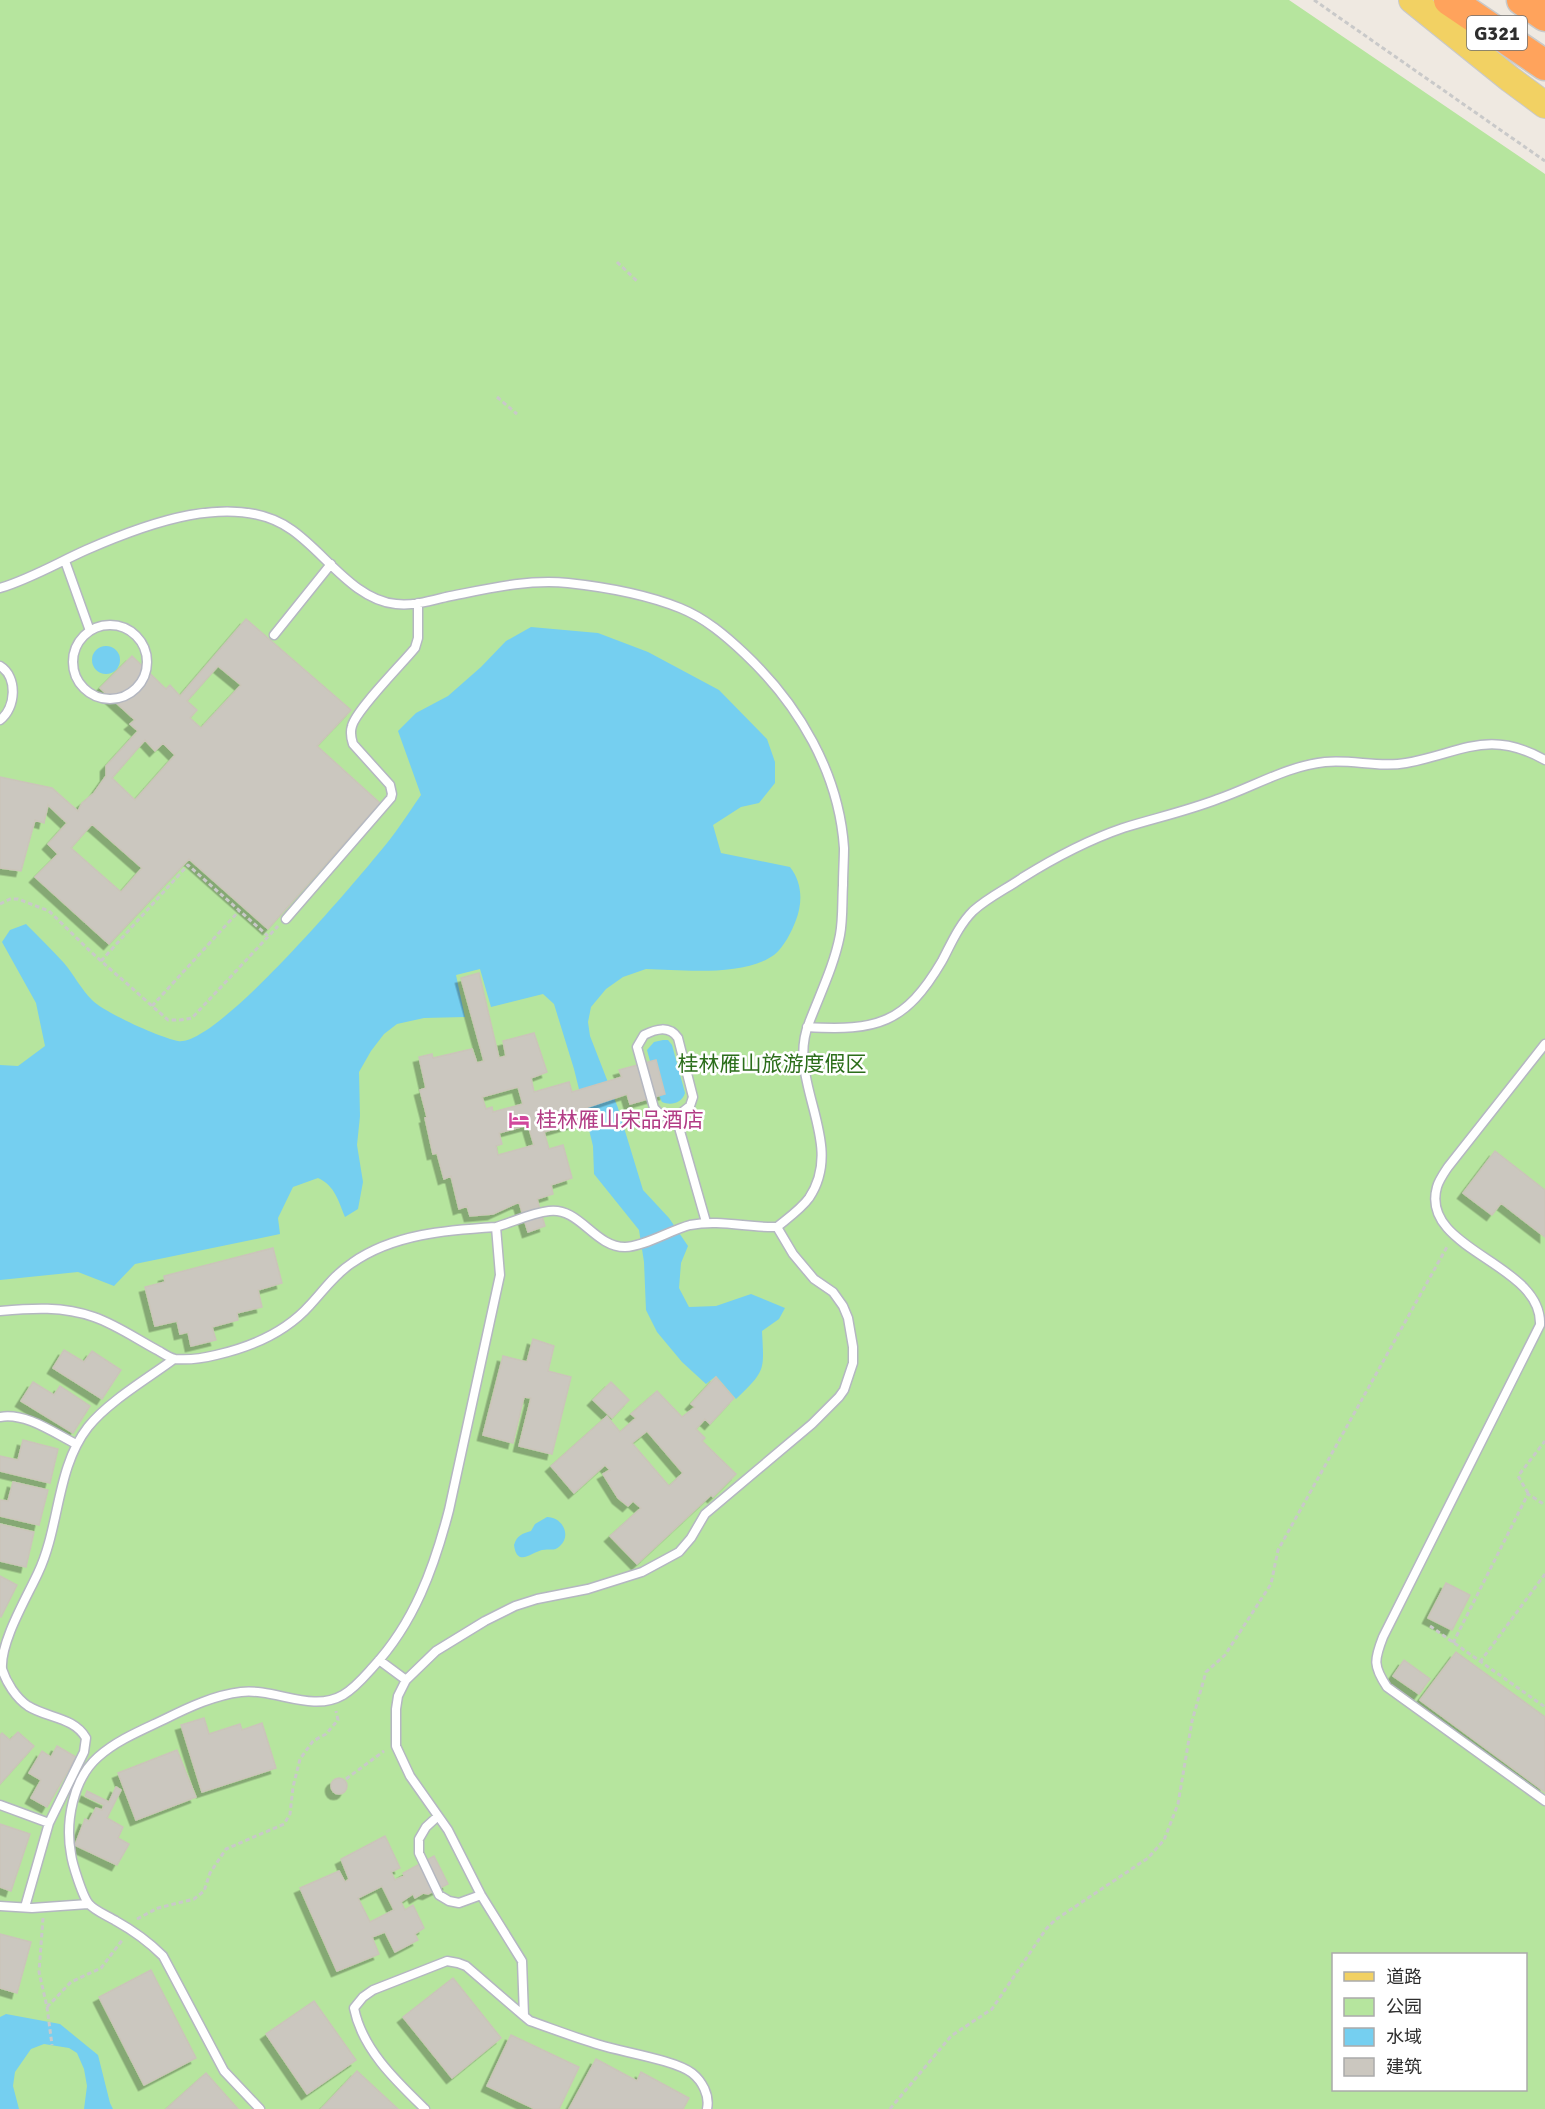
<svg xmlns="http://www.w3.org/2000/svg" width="1545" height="2109" font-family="Signika,'Noto Sans SC',sans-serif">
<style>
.green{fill:#b6e59e;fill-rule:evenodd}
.water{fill:#75cff0}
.building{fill:#cbc7bf;stroke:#cbc5ba;stroke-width:1.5;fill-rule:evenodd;filter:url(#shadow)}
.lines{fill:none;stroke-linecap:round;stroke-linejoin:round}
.lane-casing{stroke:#b4b7c1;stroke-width:11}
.primary-casing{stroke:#c9c9c9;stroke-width:28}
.highway-casing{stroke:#c9c9c9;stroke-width:33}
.path{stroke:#c9c9c9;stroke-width:3;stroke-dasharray:4.5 3;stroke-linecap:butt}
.lane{stroke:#fff;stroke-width:8}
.primary{stroke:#f2d163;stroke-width:26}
.highway{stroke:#ffa35c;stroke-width:30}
.labels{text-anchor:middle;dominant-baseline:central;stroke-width:5;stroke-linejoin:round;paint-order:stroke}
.shield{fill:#fff;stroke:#6d6d6d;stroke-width:1.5}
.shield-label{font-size:20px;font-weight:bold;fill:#2e2e2e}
.park-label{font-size:21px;fill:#2c6e1b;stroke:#fff}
.hotel-label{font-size:21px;fill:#b23c85;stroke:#fff;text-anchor:start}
</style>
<defs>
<filter id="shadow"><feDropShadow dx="-5.5" dy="5.5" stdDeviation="0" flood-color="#0004"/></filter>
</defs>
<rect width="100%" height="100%" fill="#efe9e1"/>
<path class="green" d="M0 0H1289L1545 174V2109H0ZM1334 1954H1526V2090H1334Z"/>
<path class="water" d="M531 627 598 633 648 652 719 690 767 739 775 762V783L759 803 741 807 713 825 721 853 790 867C802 882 803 902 796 920 792 931 784 947 774 955 743 977 682 970 646 969L623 977 606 989 591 1007 588 1022 590 1036 618 1108 643 1190 669 1218 688 1246 681 1263 679 1288 689 1307 716 1306 751 1294 785 1308 779 1319 762 1331C764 1371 766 1370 736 1399L716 1376 706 1384 682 1362 657 1332 646 1310 644 1262 639 1230 594 1174 593 1146 574 1069 554 1004 543 994 491 1007 480 969 456 975 465 1017 424 1018 397 1024 384 1034 371 1051 359 1072 360 1116 357 1145 363 1182 358 1209 345 1217C338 1200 335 1186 318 1178L293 1187 278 1218 280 1234 135 1264 114 1286 78 1272 0 1280V1065L18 1066 45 1046 36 1003 2 942 10 930 26 924C39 937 52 950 64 963 74 975 81 989 92 1000 103 1012 161 1038 178 1041 215 1048 351 887 378 854 394 836 407 815 421 795L398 731 416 713 448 696 481 667 506 641Z
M92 660a14 14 0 1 1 28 0a14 14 0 1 1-28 0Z
M663 1040H668L672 1045 685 1093C682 1103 671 1106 662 1102L660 1098 647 1050 654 1042Z
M547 1517C562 1517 572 1535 560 1546 554 1552 549 1548 542 1550 532 1552 517 1568 514 1545 517 1535 522 1534 531 1531L535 1524Z
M6 2014 60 2024 98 2055 110 2103 113 2109H84L87 2086 84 2069 77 2053 69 2048 44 2044 31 2049 15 2072 13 2086 19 2109H0V2017Z"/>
<path class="building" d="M246 619 351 710 317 746 380 803 268 929 189 859 109 944 35 877 58 854 48 844 67 823 48 805 44 823 35 820 21 871 0 868V777L52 788 78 811 82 803 94 793 106 776V766L138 731 130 724 135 720 100 688 132 656 166 689 170 685 180 696ZM218 666 241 685 201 728 190 718 197 710 187 701ZM145 740 155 751 163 743 175 755 135 800 112 778ZM92 824 142 868 121 892 71 848Z
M479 973 499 1058 506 1056 503 1041 534 1033 547 1072 531 1078 534 1092 569 1082 572 1092 622 1077 619 1070 656 1060 665 1094 630 1104 627 1094 576 1111 579 1122 544 1132 549 1149 563 1145 572 1178 551 1185 553 1194 537 1199 545 1226 528 1232 519 1202 493 1214 470 1216 467 1206 459 1209 451 1176 444 1179 437 1153 433 1154 425 1118 427 1117 420 1090 426 1088 419 1057 432 1054 433 1058 472 1049 477 1063 484 1061 461 978ZM518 1087 523 1104 493 1112 492 1107 486 1109 482 1097ZM528 1125 534 1145 498 1155 496 1146 502 1144 499 1133Z
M1495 1151 1545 1190V1237L1501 1203 1492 1215 1463 1193Z
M273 1248 282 1283 258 1290 262 1307 237 1313 238 1320 212 1327 216 1340 191 1346 188 1332 180 1334 177 1321 155 1326 145 1287 165 1282 164 1276Z
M533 1339 554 1346 548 1371 571 1377 552 1454 519 1446 531 1398 524 1397 513 1443 483 1435 503 1356 527 1362Z
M64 1350 84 1362 92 1351 121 1370 102 1399 53 1368Z
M716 1377 734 1398 710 1424 705 1419 696 1429 705 1438 702 1441 736 1474 713 1497 711 1495 637 1564 610 1536 641 1508 633 1501 628 1506 618 1498 603 1474 610 1470 605 1465 574 1493 551 1466 607 1416 620 1432 636 1418 631 1414 657 1391 682 1417 695 1407 691 1404ZM647 1431 683 1473 669 1486 632 1443Z
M33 1382 54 1395 60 1386 90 1406 73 1433 21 1401Z
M611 1382 629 1400 612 1418 593 1400Z
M23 1440 58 1449 50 1483 0 1471V1456L18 1460Z
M13 1482 48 1490 39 1525 0 1516V1500L8 1501Z
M0 1524 34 1532 26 1567 0 1561Z
M0 1576 17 1585 1 1617 0 1616Z
M1446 1583 1470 1595 1452 1630 1428 1618Z
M1456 1652 1545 1717V1792L1420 1700Z
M1404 1660 1430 1679 1419 1694 1393 1676Z
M204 1718 209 1734 240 1724 242 1730 262 1723 276 1768 202 1792 181 1725Z
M18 1732 34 1746 0 1784V1735L2 1733 10 1740Z
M57 1746 76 1757 47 1807 31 1798 41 1780 29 1773 42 1751 51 1757Z
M177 1750 196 1797 136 1820 118 1773Z
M331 1786a8 8 0 1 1 16 0a8 8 0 1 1-16 0Z
M116 1787 121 1790 107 1818 123 1827 118 1838 129 1844 117 1865 75 1845 85 1819 89 1821 96 1808 102 1810 104 1805 85 1796 87 1791 109 1802Z
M0 1824 30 1834 11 1891 0 1887Z
M385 1836 400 1868 391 1872 395 1880 404 1876 403 1873 434 1856 448 1884 428 1894 423 1893 415 1898 413 1894 401 1902 405 1910 413 1905 424 1928 415 1934 418 1940 395 1952 385 1932 372 1937 379 1954 337 1971 300 1888 339 1871 345 1882 349 1879 341 1859ZM382 1886 394 1910 370 1922 358 1898Z
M0 1934 31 1942 17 1993 0 1988Z
M151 1970 196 2058 144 2085 99 1997Z
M453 1978 501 2038 452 2078 403 2017Z
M314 2001 356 2060 307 2094 266 2034Z
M511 2035 579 2067 559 2109H535L487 2086Z
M596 2059 637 2081 641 2072 689 2098 683 2109H569Z
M357 2071 398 2109H321Z
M206 2073 238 2109H166Z"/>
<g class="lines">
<g class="lane-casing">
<path id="lane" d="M65 561 90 631
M0 588C30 579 57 563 86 550 143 525 235 489 292 530 325 553 354 600 396 604 413 606 430 601 446 597 487 589 526 579 568 583 605 587 645 594 680 608 705 618 726 636 745 654 799 705 839 773 844 848 844 860 843 873 843 885 842 901 843 919 840 935 834 966 820 994 809 1023 785 1081 847 1142 809 1198 801 1209 788 1218 777 1227 748 1228 720 1219 690 1225 671 1230 643 1247 625 1247 594 1247 580 1207 549 1211 531 1213 513 1222 496 1227L500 1275 449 1510C434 1568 414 1623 373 1667 364 1677 355 1688 343 1695 312 1713 275 1688 241 1692 215 1695 189 1707 165 1719 142 1730 117 1740 98 1757 73 1779 65 1822 71 1854 72 1863 83 1898 89 1904 95 1911 108 1916 116 1921 134 1931 149 1942 163 1956L224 2071 260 2109
M73 662a37 37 0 1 1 74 0a37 37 0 1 1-74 0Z
M274 635 331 564
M0 666C18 677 16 708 0 720
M286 919 391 798 392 794 390 785 353 744C351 738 350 732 352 726 356 710 402 664 415 648L418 638V603
M807 1027C877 1031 905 1024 942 961 951 944 959 925 973 911 987 898 1006 889 1022 878 1054 858 1088 840 1123 828 1155 818 1187 811 1218 799 1253 787 1287 766 1325 762 1352 759 1379 768 1406 763 1462 753 1488 728 1545 760
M1545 1044 1448 1167C1444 1173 1439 1180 1437 1187 1419 1250 1543 1263 1540 1325L1383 1637C1374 1660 1373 1666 1387 1687L1545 1801
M676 1117 662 1116 654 1108 637 1047 644 1035C656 1029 669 1025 678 1038L693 1097 690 1106 676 1117 706 1222
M0 1311C32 1308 63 1306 94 1317 117 1325 138 1340 159 1351 164 1354 170 1358 175 1359 187 1360 204 1358 216 1355 251 1347 286 1332 310 1305 324 1290 335 1274 352 1263 393 1234 447 1230 496 1227
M0 1417C25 1412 54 1433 76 1444
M379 1660 406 1680
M0 1805 49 1823
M438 1816 426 1827 419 1839V1853L439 1895 449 1901 459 1903 481 1895
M0 1906 32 1908 88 1904
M25 1907 49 1823 84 1752 86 1738C74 1717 47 1718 28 1706 16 1698 6 1682 2 1669 0 1642 27 1597 38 1573 60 1527 56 1468 88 1427 109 1401 147 1379 174 1359
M425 2109C396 2081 362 2049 354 2008L363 1997 373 1990 447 1961 458 1963 466 1966 524 2016
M707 2109C710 2095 702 2081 692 2073 675 2060 622 2052 600 2045 576 2038 553 2029 530 2021L524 2016 522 1961 481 1895 448 1830 410 1776 396 1746V1709L398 1696 406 1680 436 1651 485 1621 515 1606 537 1599 588 1589 642 1572 679 1552 691 1538 705 1514 812 1424 839 1397 844 1390 853 1363V1347L848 1318 843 1306 833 1292 814 1279 793 1254 777 1227"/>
</g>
<g class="primary-casing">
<path id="primary" d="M1412 0 1510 79 1545 105"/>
</g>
<g class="highway-casing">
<path id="highway" d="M1449 0 1545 65
M1522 0 1545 16"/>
</g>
<path class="path" d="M1314 0 1545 161
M617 262 638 282
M497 397 517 414
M0 904 10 899H18L49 911 91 952 168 1020H180L192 1018 278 926
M101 961 188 865 268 936
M152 1006 239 911
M1528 1493 1518 1476 1545 1441
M1430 1626 1545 1707
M1453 1643 1528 1494 1545 1505
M1480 1662 1545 1574
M346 1779 384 1751
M43 1918 39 1972 47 2007 52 2045
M137 1919 158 1908 194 1899 204 1891 210 1873 226 1849 284 1824 290 1814 293 1787 300 1759 313 1741 326 1734 338 1720 336 1711
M47 2007 71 1982 101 1968 123 1939
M890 2109 951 2036 992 2009 1046 1929 1055 1920 1148 1858 1164 1840 1178 1804 1192 1721 1206 1672 1225 1655 1271 1584 1278 1550 1448 1245"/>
<use href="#lane" class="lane"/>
<use href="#primary" class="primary"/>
<use href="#highway" class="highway"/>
</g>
<defs>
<g id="hotel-bare" transform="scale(1.62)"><path d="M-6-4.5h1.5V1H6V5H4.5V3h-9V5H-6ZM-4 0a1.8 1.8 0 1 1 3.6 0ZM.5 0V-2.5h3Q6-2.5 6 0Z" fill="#d1479c" stroke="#fff" stroke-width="2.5" paint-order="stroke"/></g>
</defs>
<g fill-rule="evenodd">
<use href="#hotel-bare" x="519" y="1120"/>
</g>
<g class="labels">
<rect class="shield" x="1467" y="16" width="60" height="34" rx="4.5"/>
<g class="shield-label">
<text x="1497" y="33">G321</text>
</g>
<g class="park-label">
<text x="772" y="1064">桂林雁山旅游度假区</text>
</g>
<g class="hotel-label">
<text x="536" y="1120">桂林雁山宋品酒店</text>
</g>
</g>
<rect x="1332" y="1953" width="195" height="138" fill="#ffffff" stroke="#ababab" stroke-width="1.5"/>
<rect x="1344" y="1972" width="30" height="9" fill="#f2d163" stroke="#ababab" stroke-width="1.5"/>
<text x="1386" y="1983" font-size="18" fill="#2e2e2e">道路</text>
<rect x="1344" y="1998" width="30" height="18" fill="#b6e59e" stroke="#ababab" stroke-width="1.5"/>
<text x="1386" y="2013" font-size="18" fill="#2e2e2e">公园</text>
<rect x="1344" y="2028" width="30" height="18" fill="#75cff0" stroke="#ababab" stroke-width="1.5"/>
<text x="1386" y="2043" font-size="18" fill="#2e2e2e">水域</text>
<rect x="1344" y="2058" width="30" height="18" fill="#cbc7bf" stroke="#ababab" stroke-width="1.5"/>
<text x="1386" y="2073" font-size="18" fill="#2e2e2e">建筑</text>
</svg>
